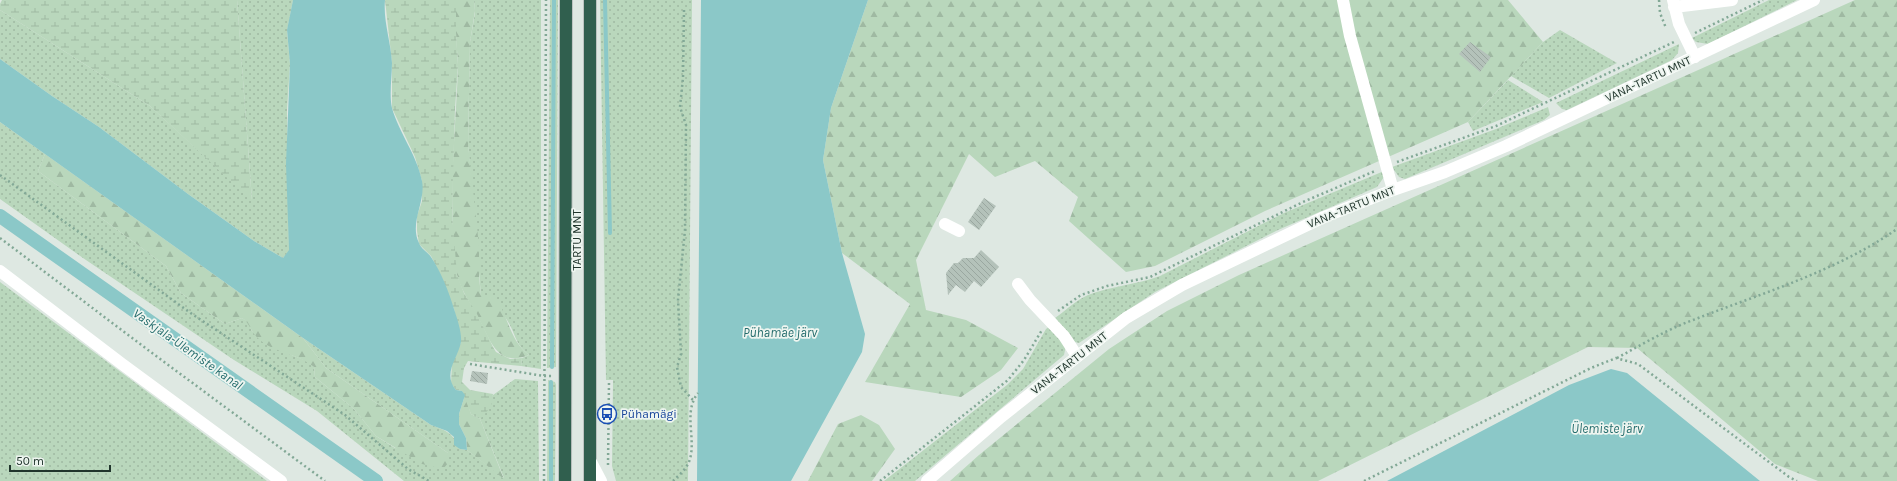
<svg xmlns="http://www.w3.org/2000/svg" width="1897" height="481" font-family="Karla,sans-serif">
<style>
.grass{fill:url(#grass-dots)}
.forest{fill:url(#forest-firs)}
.wetland{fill:url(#wetland-marsh)}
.water{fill:#8bc8c8}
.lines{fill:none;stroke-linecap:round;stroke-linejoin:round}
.stream{stroke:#8bc8c8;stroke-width:4}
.canal{stroke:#8bc8c8;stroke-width:14}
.building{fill:url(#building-back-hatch)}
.highway-casing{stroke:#bcc3c0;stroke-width:14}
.path{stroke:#82a896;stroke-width:2.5;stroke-dasharray:2 3;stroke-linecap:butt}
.minor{stroke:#fff;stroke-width:12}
.highway{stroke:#305f4e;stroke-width:12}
.labels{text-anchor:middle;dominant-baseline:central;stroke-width:3.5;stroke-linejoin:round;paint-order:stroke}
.street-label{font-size:12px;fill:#21362d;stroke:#eef5f0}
.transit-label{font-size:12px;fill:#164399;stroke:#eef5f0;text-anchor:start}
.water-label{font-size:13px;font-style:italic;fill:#226b6b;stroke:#eef5f0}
</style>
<defs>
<pattern id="grass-dots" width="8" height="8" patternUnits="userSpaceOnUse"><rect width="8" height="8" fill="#b9d7bc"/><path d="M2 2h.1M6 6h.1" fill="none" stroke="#9fb9a2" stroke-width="1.8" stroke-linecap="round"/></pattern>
<pattern id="forest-firs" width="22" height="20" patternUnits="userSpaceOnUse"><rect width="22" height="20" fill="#b9d7bc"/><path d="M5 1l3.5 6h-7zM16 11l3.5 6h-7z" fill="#9fb9a2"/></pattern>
<pattern id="wetland-marsh" width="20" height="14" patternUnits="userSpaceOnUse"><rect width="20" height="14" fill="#b9d7bc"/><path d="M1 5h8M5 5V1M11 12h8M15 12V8" fill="none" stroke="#9fb9a2"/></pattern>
<pattern id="building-back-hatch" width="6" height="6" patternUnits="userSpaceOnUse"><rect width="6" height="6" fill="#b4c2ba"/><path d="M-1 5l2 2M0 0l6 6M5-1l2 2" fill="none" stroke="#9aa7a0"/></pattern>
</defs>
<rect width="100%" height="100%" fill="#dee8e2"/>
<path class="grass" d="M237 0H293L287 31 290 64 287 110 289 251 283 258 254 241 188 194 99 127 52 96 0 59V10L150 106 252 200Z
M474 0H541V369L521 366 522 358 529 355C514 343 516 334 507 320 502 311 489 303 481 296L468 144 470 42 475 13Z
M550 0H558L556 367 547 368Z
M600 0H692L688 481H616L612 466 613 380H606Z
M1769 0H1797L1708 44 1696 42 1692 38Z
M1560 30 1617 63 1549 98 1511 76 1543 42Z
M1679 44 1678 53 1672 60 1567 110 1562 109 1556 103Z
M1508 80 1543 102 1473 131 1468 122Z
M1548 107 1550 115 1544 120 1405 179 1399 177 1392 167 1496 129Z
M0 122 45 154 38 171 166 266 181 293 225 324 242 318 248 322 252 331 289 354 307 361 314 367 315 377 354 409 376 436 395 448 448 453 326 368 303 338 431 425C447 431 452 432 460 449L467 450 504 478 480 419 493 395 515 379 538 381 539 481H404L317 411 234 360 83 258 0 199Z
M1384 171V177L1377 187 1278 230 1155 292 1079 343 1075 342 1055 318C1065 311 1076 300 1088 295 1111 286 1136 285 1160 276L1284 213Z
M0 282 267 481H0Z
M1050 326 1066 345 1064 355 915 481H884L1007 385 1023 369 1046 329Z
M548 380 555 382 556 385 555 481H547Z"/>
<path class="forest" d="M456 0H474L475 11 470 42 468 144 479 246V277L481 295H494C508 314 509 340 529 355 502 366 493 348 483 327 475 309 462 294 457 275 454 262 454 247 453 233 450 177 456 122 458 67 458 56 456 44 456 33 456 22 456 11 456 0Z
M868 0H1508L1543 42 1468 122 1265 211 1155 266 1126 272 1069 221 1078 197 1035 161 995 177 969 154 916 260 926 310 966 320 1018 348 1001 370 961 397 865 382 910 304 842 253 823 160 831 108Z
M1855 0H1897V481H1818L1775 464 1637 348 1588 347 1318 481H950L979 455 1109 349 1167 311 1239 275Z
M45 154 303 338 326 368 448 453 449 462 443 469 422 464 376 436 354 409 315 377 314 367C299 354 274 353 259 339 251 333 250 323 242 318L225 324 181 293 166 266 38 171Z
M465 395 471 414 480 419 504 479 467 450 466 438 459 424V414Z
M861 415 879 425 895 449 872 481H808L838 424Z"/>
<path class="wetland" d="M2 0H237L252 201 150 106 0 10V4Z
M385 0H456V33L458 65 455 109 452 213 457 275 464 293 477 314 493 347 496 352 510 359 522 358 521 366 468 361 464 368 462 382 470 390 493 394 491 407 480 419 471 414 462 391 456 390 451 384 452 363 461 342 454 309 437 268 431 256 419 244 417 231V216L422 201V181L415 157 392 108V62Z"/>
<path class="water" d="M293 0H385C383 21 391 42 392 63 392 77 389 95 392 108 399 133 417 155 422 181 426 202 409 223 419 243 421 249 428 252 431 257 441 272 449 292 454 309 457 318 462 333 461 342 458 358 442 374 456 390L462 391 465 395 459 414V424L466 438 467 450 460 449 454 445V437L447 431 431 425 303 338 0 122V59L52 96 99 127 188 194 254 241 283 258 289 250 286 164 290 64 287 30Z
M701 0H868L831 108 823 160 842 253 865 334 862 352 791 481H697Z
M1611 369 1627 373 1760 481H1387L1569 385Z"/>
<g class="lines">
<path class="stream" d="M605 0 610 233
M552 367 554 0
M551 481V382"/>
<path class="canal" d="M0 216 376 481"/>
</g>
<path class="building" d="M1470 42 1491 57 1480 72 1459 54Z
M984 198 996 206 979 230 968 222Z
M981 250 999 267 981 287 974 281 965 292 956 285 948 295 946 273 954 263H958L963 258H974Z
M472 371 488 373 487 384 470 381Z"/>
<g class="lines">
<g class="highway-casing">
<path id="highway" d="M565 481 566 0
M590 481V0"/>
</g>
<path class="path" d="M1659 0 1660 13 1666 28
M684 10 683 78 680 107 686 125 685 230 678 300 681 354 677 367 681 387 693 400
M1695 33 1763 0
M1397 162 1496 126 1674 42
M0 175 192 314 345 415 408 469 429 481
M0 238 148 350 325 481
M1058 311 1081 295 1107 286 1150 277 1303 202 1375 171
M1617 358C1641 345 1666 330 1693 320 1762 293 1835 272 1897 229
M470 364 544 376H553
M608 465 609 382
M544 481 546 0
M673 481C679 475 687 469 690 459 696 437 683 412 698 393
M880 481 1008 380 1024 360 1042 330
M1364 481 1591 368 1616 358 1638 364 1789 477 1797 481"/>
<path class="minor" d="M1343 0 1350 36 1393 190
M1673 0 1679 24 1695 57
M1674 7 1732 0
M945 224 959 231
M0 271 122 364 281 481
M1018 284 1030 300 1064 336 1077 356
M590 460 601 481
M927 481 1001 417 1126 318 1182 285 1324 217 1393 190 1445 172 1506 146 1814 0"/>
<use href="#highway" class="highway"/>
</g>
<defs>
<g id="bus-ring" transform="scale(1)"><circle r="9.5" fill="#eef5f0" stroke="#1a4fb4" stroke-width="1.5"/><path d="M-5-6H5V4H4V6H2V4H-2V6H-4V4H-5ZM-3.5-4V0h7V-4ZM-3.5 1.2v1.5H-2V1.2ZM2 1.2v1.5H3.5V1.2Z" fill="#1a4fb4"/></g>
</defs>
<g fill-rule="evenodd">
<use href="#bus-ring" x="607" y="414"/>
</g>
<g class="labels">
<g class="street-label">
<text transform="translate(1648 79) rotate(-25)">VANA-TARTU MNT</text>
<text transform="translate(1351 207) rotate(-22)">VANA-TARTU MNT</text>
<text transform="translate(577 240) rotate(-90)">TARTU MNT</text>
<text transform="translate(1069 363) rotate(-38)">VANA-TARTU MNT</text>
</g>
<g class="transit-label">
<text x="621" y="414">Pühamägi</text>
</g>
<g class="water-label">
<text x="780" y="332">Pühamäe järv</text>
<text transform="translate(188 349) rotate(35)">Vaskjala-Ülemiste kanal</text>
<text x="1607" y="428">Ülemiste järv</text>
</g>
</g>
<path d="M10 465v6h100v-6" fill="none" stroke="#21362d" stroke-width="2"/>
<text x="16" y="465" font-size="12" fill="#21362d" stroke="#eef5f0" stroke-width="3" paint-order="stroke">50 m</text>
</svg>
